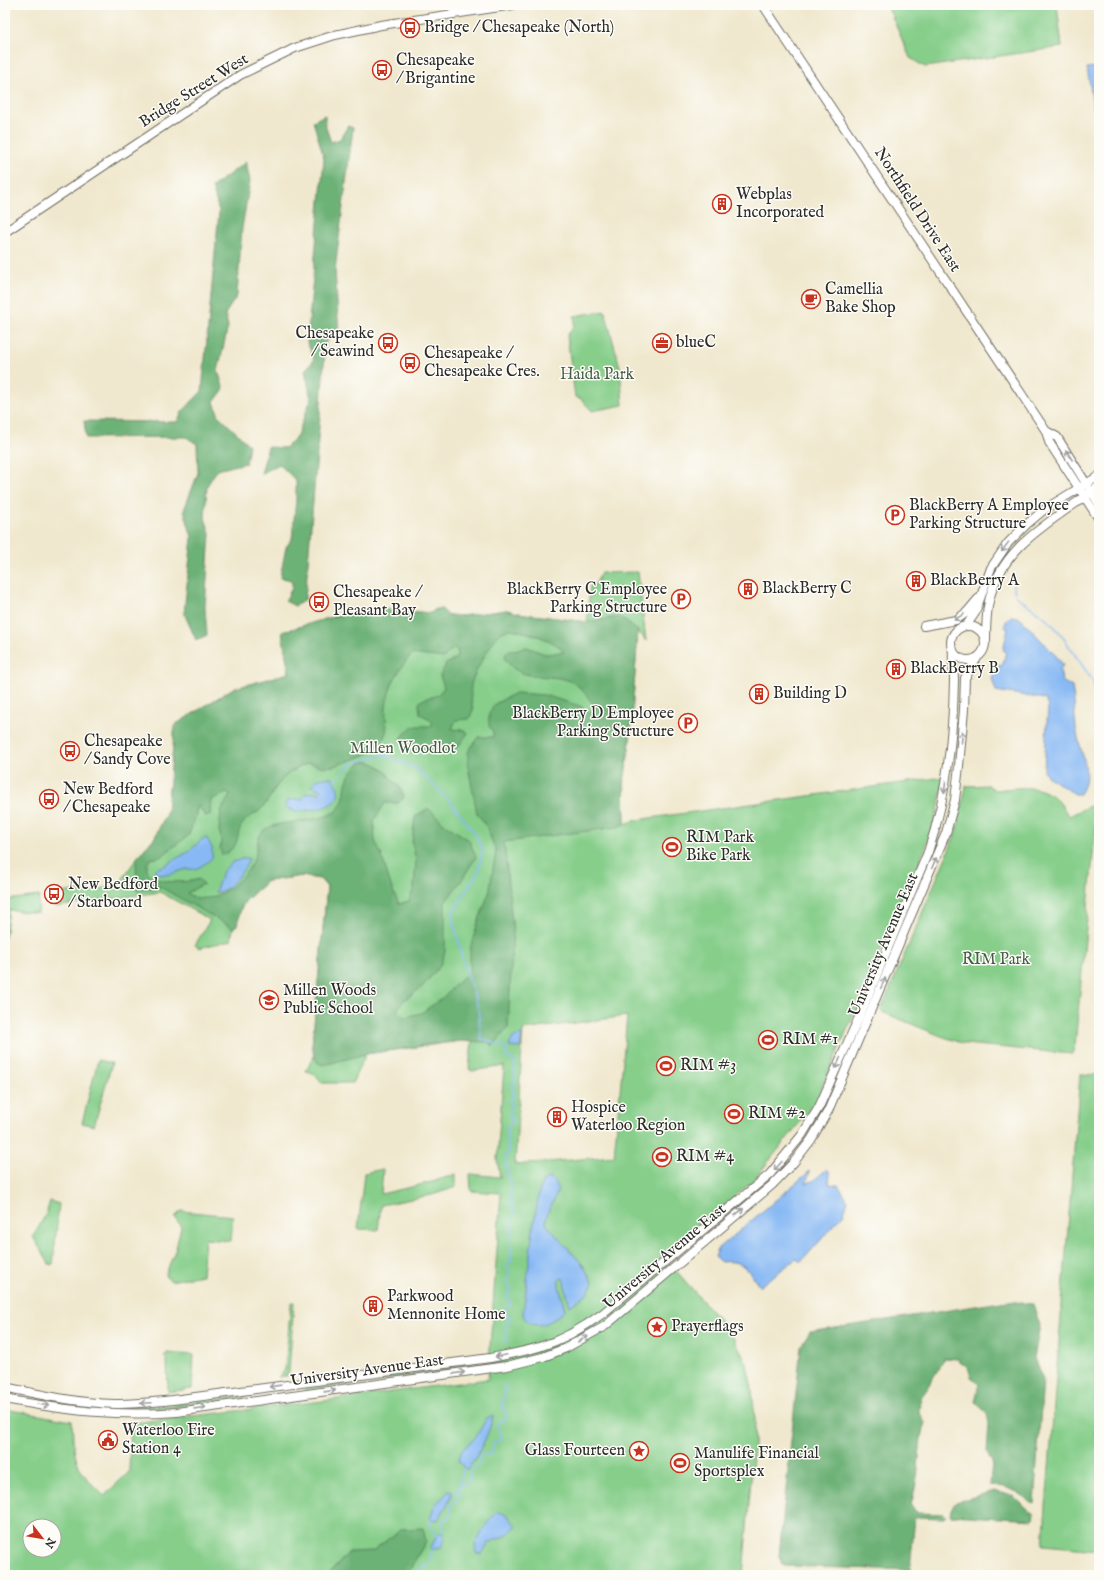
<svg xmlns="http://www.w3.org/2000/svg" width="1104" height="1580" font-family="'IM FELL English',serif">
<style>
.green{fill:#86ce8a;stroke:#587c5a;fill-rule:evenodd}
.forest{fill:#6cb176;stroke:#4c6e50;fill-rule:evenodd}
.water{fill:#88b9f4;stroke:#5a7290}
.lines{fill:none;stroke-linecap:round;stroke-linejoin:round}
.stream{stroke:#88b9f4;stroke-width:1.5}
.secondary-casing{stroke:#706d64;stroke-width:10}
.secondary{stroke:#fff;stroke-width:8}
.oneway{stroke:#a0a0a0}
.labels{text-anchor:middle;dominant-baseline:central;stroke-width:3;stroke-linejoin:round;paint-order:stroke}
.poi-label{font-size:16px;fill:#2b2b2b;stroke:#fdfcf7;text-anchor:start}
.street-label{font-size:16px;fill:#2b2b2b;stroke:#fdfcf7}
.park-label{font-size:16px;fill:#465c48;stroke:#fdfcf7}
</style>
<rect width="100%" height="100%" fill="#fdfcf7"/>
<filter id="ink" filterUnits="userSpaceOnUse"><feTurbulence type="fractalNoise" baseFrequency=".025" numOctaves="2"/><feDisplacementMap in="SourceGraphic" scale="8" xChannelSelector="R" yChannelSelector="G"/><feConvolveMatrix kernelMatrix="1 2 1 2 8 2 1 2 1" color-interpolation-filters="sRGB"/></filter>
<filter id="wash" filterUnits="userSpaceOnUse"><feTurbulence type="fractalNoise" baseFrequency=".012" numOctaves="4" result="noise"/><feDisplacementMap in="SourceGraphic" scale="16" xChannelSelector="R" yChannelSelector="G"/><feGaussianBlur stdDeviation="0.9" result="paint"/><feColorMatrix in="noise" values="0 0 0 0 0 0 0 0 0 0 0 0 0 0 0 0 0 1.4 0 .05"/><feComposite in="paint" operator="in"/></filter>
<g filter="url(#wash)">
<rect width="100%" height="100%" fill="#f0e8ce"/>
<path class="green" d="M887 5H1057L1062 47 925 67 910 58Z
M605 311 620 367 623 405 592 411 581 399 575 397 567 335C573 329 576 325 574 316Z
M638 572 646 641 638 631 630 742 624 781 625 824 636 820 944 777 938 810 926 846 816 1102 753 1181 664 1257 723 1324 734 1339 747 1364 752 1390 755 1420 754 1445 743 1575H5V1409L72 1421C73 1435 73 1451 78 1464 83 1477 95 1486 104 1496L129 1472 131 1423 323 1401 488 1379 489 1365 431 1373 430 1369 489 1362 501 1193 471 1191 470 1174 500 1177 497 1160 504 1066 472 1071 469 1069 472 1041H461L366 1054 352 1083H322C318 1077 314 1072 306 1071L314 1056 312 1046 327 887 320 879 302 876 267 881 246 900 241 908 237 925 233 928 231 940 199 948 195 945 210 920 160 892 55 907 57 901 56 893 117 887 136 859 155 837 167 812 175 725 232 689 289 673 282 632 349 612 384 609 461 616 507 610 517 613 587 622 590 586 595 585 601 573ZM627 1016 614 1156 515 1165 523 1030ZM30 1526H54V1550H30Z
M988 785 995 790C1019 788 1042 782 1060 803 1063 807 1066 812 1069 816L1098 802 1075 1045 1072 1054 965 1044 941 1036 882 1012 881 1010 951 845 958 826 966 786Z
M39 896 38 913 9 910 5 938V900Z
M98 1060 112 1063 94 1126 82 1123Z
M1080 1074 1099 1075V1330L1095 1436H1099V1550L1043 1545Z
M383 1169 381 1194 432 1182 456 1174V1187L432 1195 381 1205 378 1230 358 1229 364 1173Z
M50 1201 59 1204 53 1264 50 1265 33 1237 46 1214Z
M181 1211 233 1216 231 1241 205 1239 202 1275 171 1281 165 1276 176 1248 181 1227 175 1217Z
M291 1302H294L289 1372 287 1376 278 1377 285 1370Z
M167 1353 194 1355 192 1389 168 1392 167 1360 164 1356Z
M428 1369 429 1373 305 1391V1386Z
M261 1393 226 1401 163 1409 116 1410V1407L169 1405Z"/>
<path class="forest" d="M325 115V125L331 142 340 139 348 126 353 128 335 270 339 334 326 341 305 600 295 606 285 601 292 588V582L288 579 280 578 286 547 292 539 296 500V481L279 464 261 474 268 447 285 448 297 436 311 399 305 370 314 360 307 342 324 158 313 121Z
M246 162 250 181 242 228 237 296 225 314 228 326 218 371 224 389 214 402 219 416 249 445 246 463 217 470 207 486 205 518 210 533 205 608 207 635 196 640 184 613 192 537 184 510 198 473 197 444 186 437 86 438 84 421 177 422 182 412 202 391 219 211 212 187Z
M384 609 431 613 435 609H442L447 615 461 616 507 610 518 613 587 622 620 617 638 631 630 742 624 781 625 824 617 827 504 842 513 932 508 1028 493 1046 489 1042 461 1041 434 1044 365 1054 324 1065 318 1063 314 1056 312 1046 327 886 320 879 302 876 267 881 246 900 241 908 237 925 233 928 160 887 137 890 136 859 155 837 167 812 175 725 232 689 289 673 282 632 349 612ZM510 629C526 632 555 639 564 652L545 654 527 647 506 652 505 659C509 663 512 668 516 670 534 681 559 672 577 685 583 690 590 700 595 707L591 713 580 706 544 695 515 693 495 704 489 713V726L493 732V737H478L468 752V767L477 813 486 826 496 851 489 893 478 922 470 949V970L441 999 421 1013 405 1017 397 1011 403 1001 422 987 440 966 445 952V902L461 881 476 857 469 840 446 825 428 808 415 817 412 843 416 860 414 888 409 901 399 904 392 889 381 854 375 841 374 821 385 803H398L404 798C402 786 397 786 389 776 381 766 366 754 355 768 353 771 349 774 348 778 343 791 347 804 333 813 317 823 275 820 263 831 256 838 258 847 255 856 249 874 230 891 212 897 205 899 193 899 187 893L204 884 199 879C184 884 134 885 150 859L160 857 188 836 194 822 198 805 205 816 210 815C211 809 210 805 211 800L226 793 230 795 221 811 219 830 221 839 220 849 222 855C244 846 233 833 245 821 249 816 256 814 260 810 269 802 272 791 280 782 287 773 298 768 308 763 314 764 320 767 326 767 333 767 339 764 346 762 362 757 381 750 386 732 388 725 385 715 386 708 388 687 399 668 412 654L443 658 454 648 458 651 456 658 446 664 440 676 444 687C435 702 429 693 419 703L420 714 432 720V726C413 726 412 724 400 740 411 748 442 755 454 749 460 746 464 738 468 733L463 730 452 729 456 720 469 719 473 710C471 702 470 692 471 685 473 674 493 639 501 633 504 631 507 630 510 629Z
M1007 1301 1033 1304 1040 1325 1034 1358 1043 1380 1034 1504C1029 1503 1028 1500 1024 1497 1015 1489 1002 1486 990 1485L992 1462 987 1452 989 1424 987 1413 975 1402 979 1384 971 1377 968 1367 957 1359 945 1358 921 1398 919 1412 925 1422 921 1437 917 1479 911 1506 918 1513 944 1514 946 1516 944 1518 915 1517 910 1570 784 1566 779 1556 801 1346 810 1332Z
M994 1491 1014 1496 1029 1511 1034 1513 1033 1520 950 1515 951 1509 956 1502Z
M423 1528 426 1541 407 1575H328L349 1552 372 1551 402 1529Z"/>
<path class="water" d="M1099 67V121L1095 116 1087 68Z
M1011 616 1018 617 1023 621 1058 658 1063 665 1060 670 1062 681 1072 687C1075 701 1074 714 1076 728 1079 750 1094 773 1080 794H1075L1048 777 1044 770 1048 707 1045 699 996 691 992 678 998 665 1002 666 1006 652 1003 650 1008 629 1004 627 1007 620Z
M331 777C349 799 331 807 311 810 300 811 295 813 285 807L288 800 302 799 306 793H320L321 790 312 786C315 777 323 779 331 777Z
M207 838 212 848V858C207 862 203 866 197 868 194 870 191 869 187 869 177 871 164 880 154 871L157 868C165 867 167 864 174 860 188 852 191 851 202 839Z
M245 858 249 859C245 870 227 894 215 892L223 871 233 862Z
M522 1035 520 1048 509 1047C512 1038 513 1036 522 1035Z
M827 1169 830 1173 829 1184 838 1185 848 1200 843 1215 801 1262 796 1259 760 1286C748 1271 744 1259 721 1262L715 1257 718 1249 810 1171 806 1183 813 1181Z
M551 1178C552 1180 556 1183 557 1185 561 1195 544 1211 546 1224L583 1265 593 1283 587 1294 570 1306 563 1278 559 1279C558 1286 563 1301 565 1310 553 1322 533 1334 523 1315L533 1228 539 1193 542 1182 546 1179Z
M493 1416C489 1435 479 1453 468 1469L464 1468 459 1461 461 1451 476 1437 487 1418Z
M449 1491 453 1492 447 1505 438 1520H433L430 1519 434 1506Z
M498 1511 508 1516 516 1526 507 1535 489 1543 482 1554 476 1553 475 1544 487 1523Z
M442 1532 445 1540 441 1547 432 1550 431 1548C433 1542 436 1535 442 1532Z"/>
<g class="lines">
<path class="stream" d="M1013 585 1016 596 1047 619 1060 633 1093 681 1099 725
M334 781 353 763 383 755 416 768 450 801 473 831 483 849 478 872 452 914 462 958 478 1007 481 1039C489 1040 496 1045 504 1046L507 1050 506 1057 514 1061 516 1066 514 1072C515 1078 518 1082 512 1086L514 1097 510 1099V1103L512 1107 509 1114 513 1119 512 1124 507 1127 508 1152 506 1156V1165L511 1187 510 1193 512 1206 515 1214 511 1221 513 1230 510 1238 512 1245 511 1250 512 1258 507 1265 510 1275 506 1281 511 1290 507 1295 511 1305 506 1307V1313L510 1318 506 1325 507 1343
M459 1486 464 1468
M453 1492 458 1490
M431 1519 430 1525 433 1528 436 1537
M442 1532 443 1521C451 1517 451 1513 451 1505L460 1496 458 1490 459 1486 467 1485 469 1483 470 1471 479 1465 480 1456 493 1453 494 1441 500 1440 502 1435 497 1425 499 1422 504 1420 506 1416 502 1404 506 1390 503 1384
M418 1575 420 1568C431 1563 431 1562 432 1550"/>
</g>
</g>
<g filter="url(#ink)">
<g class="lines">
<g class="secondary-casing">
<path id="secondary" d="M763 5 1046 431 1049 442 1099 519
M5 232 240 75 295 48 335 35 381 25 513 5
M1046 431 1057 437 1099 504
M951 643a17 17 0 1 1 34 0a17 17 0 1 1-34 0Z
M924 626 956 620 967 612 978 599
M966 626 975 613 991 568 1008 543 1027 524 1045 509 1099 476
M986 641C986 628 986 614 989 601 1002 543 1056 520 1099 486
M5 1387C41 1395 78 1403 115 1404 134 1404 154 1402 173 1400L490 1358C506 1355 523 1352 539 1347 562 1340 583 1328 602 1314L770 1174 802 1135 819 1107 860 1015 928 852C947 797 953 738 954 680 954 670 952 660 953 650
M5 1399C63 1410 117 1417 177 1412L507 1366 543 1357 566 1348 605 1326 772 1185 794 1162 811 1140 828 1111 946 833 955 800 959 766 964 710 965 678 977 658"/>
</g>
<use href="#secondary" class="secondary"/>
</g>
<defs><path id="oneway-shaft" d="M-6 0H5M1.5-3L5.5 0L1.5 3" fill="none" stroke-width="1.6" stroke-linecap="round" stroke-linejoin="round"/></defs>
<g class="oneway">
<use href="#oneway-shaft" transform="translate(1069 455) rotate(-123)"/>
<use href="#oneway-shaft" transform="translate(1005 547) rotate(126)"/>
<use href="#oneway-shaft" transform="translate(959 617) rotate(148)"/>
<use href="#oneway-shaft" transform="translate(962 737) rotate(-85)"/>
<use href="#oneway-shaft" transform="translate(945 787) rotate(97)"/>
<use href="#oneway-shaft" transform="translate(934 863) rotate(-67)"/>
<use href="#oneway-shaft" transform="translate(883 983) rotate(-67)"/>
<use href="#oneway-shaft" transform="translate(838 1063) rotate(114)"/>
<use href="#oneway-shaft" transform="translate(778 1166) rotate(131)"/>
<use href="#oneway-shaft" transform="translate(739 1212) rotate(-40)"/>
<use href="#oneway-shaft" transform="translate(583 1339) rotate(-30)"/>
<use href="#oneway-shaft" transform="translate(501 1356) rotate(168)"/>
<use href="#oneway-shaft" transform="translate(459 1373) rotate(-8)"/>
<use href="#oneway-shaft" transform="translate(275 1386) rotate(172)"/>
<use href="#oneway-shaft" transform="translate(330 1391) rotate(-8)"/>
<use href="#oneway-shaft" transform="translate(146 1403) rotate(177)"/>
<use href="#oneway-shaft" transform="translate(43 1405) rotate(9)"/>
<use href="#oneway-shaft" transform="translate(200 1408) rotate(-8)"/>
</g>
</g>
<defs>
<g id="bus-ring" transform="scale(1)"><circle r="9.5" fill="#fdfcf7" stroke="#c8321e" stroke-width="1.5"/><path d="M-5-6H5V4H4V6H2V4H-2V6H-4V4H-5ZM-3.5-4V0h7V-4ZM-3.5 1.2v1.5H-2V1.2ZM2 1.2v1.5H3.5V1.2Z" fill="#c8321e"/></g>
<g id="building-ring" transform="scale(1)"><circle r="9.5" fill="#fdfcf7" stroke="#c8321e" stroke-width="1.5"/><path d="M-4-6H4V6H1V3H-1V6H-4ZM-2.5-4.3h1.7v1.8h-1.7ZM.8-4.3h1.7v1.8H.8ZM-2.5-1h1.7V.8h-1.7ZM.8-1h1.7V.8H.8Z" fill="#c8321e"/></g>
<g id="cafe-ring" transform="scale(1)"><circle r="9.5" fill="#fdfcf7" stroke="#c8321e" stroke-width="1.5"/><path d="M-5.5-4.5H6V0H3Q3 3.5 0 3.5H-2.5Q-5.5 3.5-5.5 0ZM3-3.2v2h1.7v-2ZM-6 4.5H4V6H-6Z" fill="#c8321e"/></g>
<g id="office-ring" transform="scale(1)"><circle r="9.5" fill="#fdfcf7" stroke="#c8321e" stroke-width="1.5"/><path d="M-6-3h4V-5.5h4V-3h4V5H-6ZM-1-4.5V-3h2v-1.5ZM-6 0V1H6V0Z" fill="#c8321e"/></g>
<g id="parking-ring" transform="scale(1)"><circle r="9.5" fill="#fdfcf7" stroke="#c8321e" stroke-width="1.5"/><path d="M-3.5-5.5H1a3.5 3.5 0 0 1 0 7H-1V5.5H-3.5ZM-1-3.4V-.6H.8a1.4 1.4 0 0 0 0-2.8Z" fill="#c8321e"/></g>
<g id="stadium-ring" transform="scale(1)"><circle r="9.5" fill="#fdfcf7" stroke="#c8321e" stroke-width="1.5"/><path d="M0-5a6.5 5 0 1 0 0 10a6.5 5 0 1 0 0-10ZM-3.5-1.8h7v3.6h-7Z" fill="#c8321e"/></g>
<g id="school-ring" transform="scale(1)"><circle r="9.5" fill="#fdfcf7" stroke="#c8321e" stroke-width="1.5"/><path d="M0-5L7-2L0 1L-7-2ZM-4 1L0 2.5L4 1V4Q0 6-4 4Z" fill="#c8321e"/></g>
<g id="sight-ring" transform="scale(1)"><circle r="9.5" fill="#fdfcf7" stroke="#c8321e" stroke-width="1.5"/><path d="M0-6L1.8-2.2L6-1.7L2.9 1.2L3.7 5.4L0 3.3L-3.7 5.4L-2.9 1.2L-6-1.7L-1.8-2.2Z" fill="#c8321e"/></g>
<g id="civic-ring" transform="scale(1)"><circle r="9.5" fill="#fdfcf7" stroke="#c8321e" stroke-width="1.5"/><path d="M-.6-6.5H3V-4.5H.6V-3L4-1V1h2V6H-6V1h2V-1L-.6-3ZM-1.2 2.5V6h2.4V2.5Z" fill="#c8321e"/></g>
</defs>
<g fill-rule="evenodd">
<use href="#bus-ring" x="410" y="28"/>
<use href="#bus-ring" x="382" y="70"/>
<use href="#building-ring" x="722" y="204"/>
<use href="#cafe-ring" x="811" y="299"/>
<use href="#bus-ring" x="388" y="343"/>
<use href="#office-ring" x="662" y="343"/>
<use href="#bus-ring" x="410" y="363"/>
<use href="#parking-ring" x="895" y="515"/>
<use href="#building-ring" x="916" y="581"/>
<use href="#building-ring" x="748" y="589"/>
<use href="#parking-ring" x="681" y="599"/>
<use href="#bus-ring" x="319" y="602"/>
<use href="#building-ring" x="896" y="669"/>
<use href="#building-ring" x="759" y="694"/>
<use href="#parking-ring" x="688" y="723"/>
<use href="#bus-ring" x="70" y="751"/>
<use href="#bus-ring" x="49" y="799"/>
<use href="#stadium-ring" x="672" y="847"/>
<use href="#bus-ring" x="54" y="894"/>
<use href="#school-ring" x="269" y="1000"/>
<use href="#stadium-ring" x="768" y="1040"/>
<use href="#stadium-ring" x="666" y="1066"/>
<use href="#stadium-ring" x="734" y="1114"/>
<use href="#building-ring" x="557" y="1117"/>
<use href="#stadium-ring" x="662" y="1157"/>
<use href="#building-ring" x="373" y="1306"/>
<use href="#sight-ring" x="657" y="1327"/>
<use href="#civic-ring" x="108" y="1440"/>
<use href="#sight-ring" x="639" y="1451"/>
<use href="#stadium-ring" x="680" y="1463"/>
</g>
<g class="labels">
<g class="poi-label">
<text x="424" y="28">Bridge / Chesapeake (North)</text>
<text x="396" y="61">Chesapeake<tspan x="396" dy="18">/ Brigantine</tspan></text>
<text x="736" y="195">Webplas<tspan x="736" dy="18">Incorporated</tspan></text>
<text x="825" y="290">Camellia<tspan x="825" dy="18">Bake Shop</tspan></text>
<text x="374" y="334" text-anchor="end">Chesapeake<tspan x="374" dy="18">/ Seawind</tspan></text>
<text x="676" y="343">blueC</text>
<text x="424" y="354">Chesapeake /<tspan x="424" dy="18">Chesapeake Cres.</tspan></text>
<text x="909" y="506">BlackBerry A Employee<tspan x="909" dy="18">Parking Structure</tspan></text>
<text x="930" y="581">BlackBerry A</text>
<text x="762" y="589">BlackBerry C</text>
<text x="667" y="590" text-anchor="end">BlackBerry C Employee<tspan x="667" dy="18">Parking Structure</tspan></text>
<text x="333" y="593">Chesapeake /<tspan x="333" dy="18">Pleasant Bay</tspan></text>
<text x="910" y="669">BlackBerry B</text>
<text x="773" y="694">Building D</text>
<text x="674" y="714" text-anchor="end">BlackBerry D Employee<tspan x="674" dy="18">Parking Structure</tspan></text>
<text x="84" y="742">Chesapeake<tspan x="84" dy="18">/ Sandy Cove</tspan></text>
<text x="63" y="790">New Bedford<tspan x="63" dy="18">/ Chesapeake</tspan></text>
<text x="686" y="838">RIM Park<tspan x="686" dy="18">Bike Park</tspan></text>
<text x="68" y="885">New Bedford<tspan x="68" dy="18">/ Starboard</tspan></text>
<text x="283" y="991">Millen Woods<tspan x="283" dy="18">Public School</tspan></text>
<text x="782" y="1040">RIM #1</text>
<text x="680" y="1066">RIM #3</text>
<text x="571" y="1108">Hospice<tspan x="571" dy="18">Waterloo Region</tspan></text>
<text x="748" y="1114">RIM #2</text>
<text x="676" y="1157">RIM #4</text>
<text x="387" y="1297">Parkwood<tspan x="387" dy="18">Mennonite Home</tspan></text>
<text x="671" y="1327">Prayerflags</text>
<text x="122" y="1431">Waterloo Fire<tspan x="122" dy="18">Station 4</tspan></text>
<text x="625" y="1451" text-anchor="end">Glass Fourteen</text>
<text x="694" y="1454">Manulife Financial<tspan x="694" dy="18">Sportsplex</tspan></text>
</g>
<g class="street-label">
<text transform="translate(194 91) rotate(-32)">Bridge Street West</text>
<text transform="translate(917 210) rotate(57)">Northfield Drive East</text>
<text transform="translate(884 945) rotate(-67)">University Avenue East</text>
<text transform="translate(665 1257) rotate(-40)">University Avenue East</text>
<text transform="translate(367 1371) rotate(-8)">University Avenue East</text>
</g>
<g class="park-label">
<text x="597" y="375">Haida Park</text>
<text x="403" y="749">Millen Woodlot</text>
<text x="996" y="960">RIM Park</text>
</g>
</g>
<rect width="1104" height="1580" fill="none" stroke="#fdfcf7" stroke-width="20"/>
<g transform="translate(42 1538) rotate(121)"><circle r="19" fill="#fdfcf7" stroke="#a9a8a5"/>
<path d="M0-3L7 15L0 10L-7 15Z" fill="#c8321e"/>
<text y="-6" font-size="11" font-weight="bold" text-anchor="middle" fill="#2b2b2b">N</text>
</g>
</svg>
